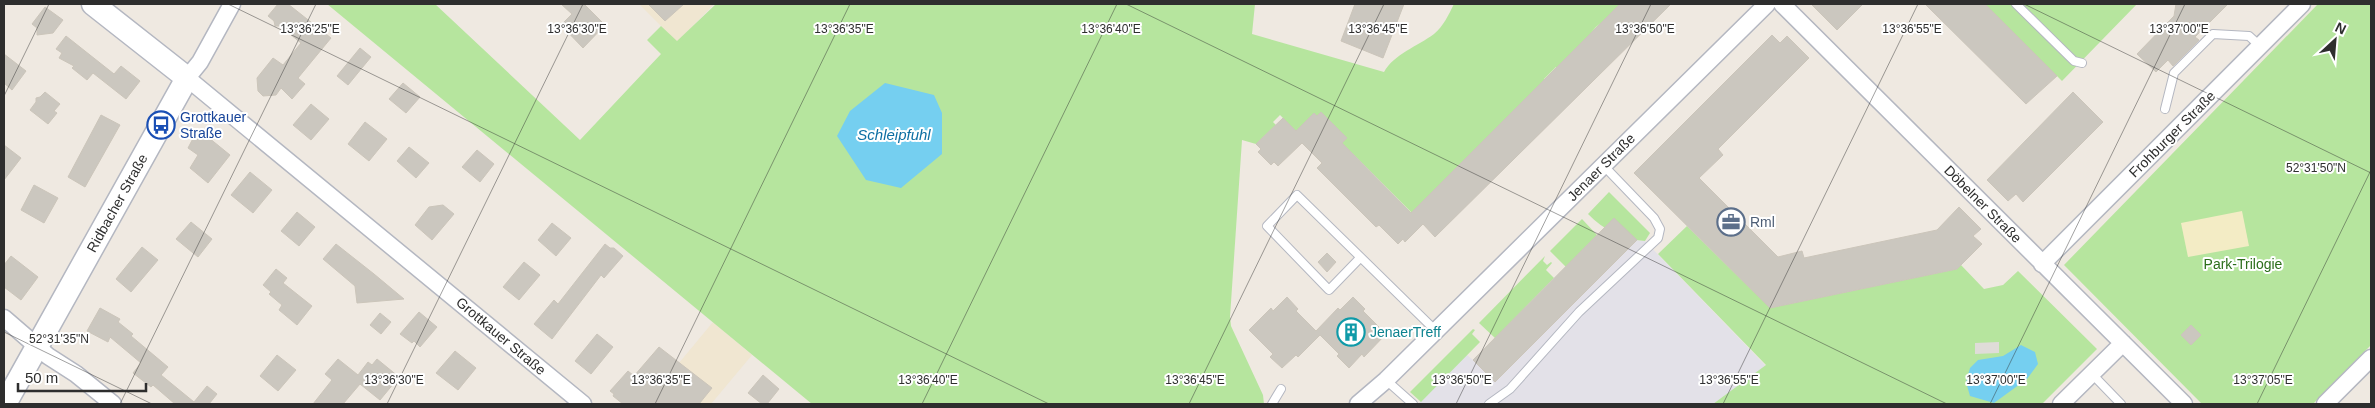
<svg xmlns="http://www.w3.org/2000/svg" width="2375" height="408" font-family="Helvetica,sans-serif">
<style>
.industrial{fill:#e3e1e8}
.education{fill:#f0e6d1}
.green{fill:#b6e59e}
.sand{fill:#f3ecc5}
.plaza{fill:#dfdcd8}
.water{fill:#75cff0}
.building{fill:#cbc7bf;stroke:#cbc5ba}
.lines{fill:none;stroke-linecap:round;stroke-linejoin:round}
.lane-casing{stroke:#b4b7c1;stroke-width:10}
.street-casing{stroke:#b4b7c1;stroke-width:19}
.secondary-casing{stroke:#b4b7c1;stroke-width:25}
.lane{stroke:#fff;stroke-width:8}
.street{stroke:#fff;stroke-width:16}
.secondary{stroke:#fff;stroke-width:22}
.ticks{fill:none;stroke:#2e2e2e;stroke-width:1;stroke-opacity:0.45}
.labels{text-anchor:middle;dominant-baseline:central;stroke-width:4;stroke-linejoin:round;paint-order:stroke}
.transit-label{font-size:14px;fill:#164399;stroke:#fff;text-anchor:start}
.street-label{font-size:14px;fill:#2e2e2e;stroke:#fff}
.service-label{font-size:14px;fill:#4e5e75;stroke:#fff;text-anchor:start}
.park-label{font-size:14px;fill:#2c6e1b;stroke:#fff}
.culture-label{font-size:14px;fill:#0d838f;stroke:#fff;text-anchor:start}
.water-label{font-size:15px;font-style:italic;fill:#0d6fa3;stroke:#fff}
.ticks-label{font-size:12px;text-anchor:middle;fill:#2e2e2e;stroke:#fff;stroke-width:4;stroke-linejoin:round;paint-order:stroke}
</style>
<rect width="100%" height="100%" fill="#efe9e1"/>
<path class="industrial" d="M1614 218 1636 240 1645 241 1766 366 1713 404H1418L1466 354 1473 360Z"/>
<path class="education" d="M639 4H714L677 42Z
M713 322 752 355 711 404H645Z"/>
<path class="green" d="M327 4H435L580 140 661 54 647 40 661 26 677 41 716 4H1255L1252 34 1384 72C1394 54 1418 46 1434 34 1443 27 1449 14 1454 4H1624L1596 27 1559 70 1556 67 1544 79 1547 82 1534 95 1531 93 1414 215 1342 143 1347 138 1321 112 1317 116 1314 113 1301 126 1299 134 1280 115 1273 122 1276 125 1256 144 1242 140 1230 317 1231 326 1263 395 1264 404H812Z
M1985 4H2137L2062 81Z
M2318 4H2371V345L2313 404H2202L2064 265Z
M1609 192 1650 233 1645 241C1621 239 1604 230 1588 214Z
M1582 219 1597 235 1566 267 1550 251Z
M1687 226 1770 308 1957 269 1961 265 1984 289 2003 285 2018 271 2097 349 2042 404H1713L1766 365 1658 254Z
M1545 256 1543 261 1547 265 1551 262 1552 263 1546 270 1554 278 1495 338 1479 323Z
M1473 329 1475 330 1472 334 1480 342 1421 402 1410 392Z"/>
<path class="sand" d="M2242 211 2249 246 2188 257 2181 223Z"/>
<path class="plaza" d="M1999 342V353L1975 354V343Z"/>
<path class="water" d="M885 83 934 95 942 113V154L901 188 866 180 837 136 850 111Z
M2021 345 2035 352 2038 364 2027 379 1994 403 1970 396 1966 382 1970 368 1978 360 2003 356Z"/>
<path class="building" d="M278 4H288L331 38 298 78 305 84 292 99 281 88 276 95 263 96 258 91 257 78 273 58 283 65 301 43 280 26H275L274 21 268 16Z
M561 4H584L605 25 583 48 561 25 572 14Z
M648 4H684L665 21Z
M1355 4H1404L1383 58 1341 41Z
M1620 4H1671L1435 237 1423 224 1405 242 1403 239 1398 244 1379 225 1376 227 1317 168 1322 163 1302 143 1278 166 1274 162 1271 165 1258 152 1261 149 1256 144 1283 118 1296 131 1314 113 1317 116 1321 112 1347 138 1342 143 1411 213Z
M1811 4H1863L1837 30Z
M1925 4H1985L2057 76 2026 104Z
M2176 4H2228L2195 37 2199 40 2173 66 2168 60 2156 72 2137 54 2174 16Z
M45 7 63 20 53 33 37 35V28L32 24Z
M1772 35 1780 43 1787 36 1809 58 1718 149 1723 155 1699 178 1778 257 1802 251 1804 258 1937 230 1959 207 1981 229 1973 236 1982 244 1957 269 1770 308 1634 173Z
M66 36 114 74 121 66 140 81 126 99 93 73 87 80 72 68 74 66 59 58 62 53 56 49Z
M360 48 371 57 348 85 337 76Z
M4 54 26 71 12 90 4 83Z
M403 83 420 97 406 113 389 99Z
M45 92 60 104 54 111 57 113 48 124 30 110 36 102V98L40 97Z
M2073 92 2103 122 2023 202 2016 194 2008 201 1987 180Z
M311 104 329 119 311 140 293 125Z
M101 115 120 125 85 187 68 177Z
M365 122 387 139 369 161 348 144Z
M198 129 230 155 208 183 190 168 198 155 188 148Z
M4 145 21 158 4 180Z
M409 147 429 163 416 178 397 161Z
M477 150 494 164 480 182 462 167Z
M250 172 272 190 253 213 231 195Z
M34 185 58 198 44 223 21 210Z
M443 205 454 214 432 240 415 225 429 207Z
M297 212 315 227 299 246 281 231Z
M1614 218 1637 240 1495 382 1473 360Z
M191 222 212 239 198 257 176 239Z
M552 223 571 238 556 256 538 240Z
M336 244 374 274 404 299 357 303 355 286 323 259Z
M605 244 610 248H614L623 256 604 278 601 275 552 339 534 324 554 300 558 304Z
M142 247 158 260 131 292 116 279Z
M1327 253 1336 262 1327 272 1318 262Z
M11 256 38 277 21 300 4 287V265Z
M524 262 540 275 519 300 503 287Z
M276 269 287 278 283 283 312 306 297 325 279 310 282 305 269 294 271 292 263 285Z
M1287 297 1298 309 1296 311 1316 331 1338 308 1340 310 1353 297 1365 309 1363 311 1386 334 1364 357 1362 354 1349 368 1337 356 1339 354 1320 335 1298 357 1296 355 1282 368 1270 357 1273 354 1249 330 1271 308 1273 311Z
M100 308 120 319 118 322 133 334 131 336 168 367 161 375 194 402 207 386 217 394 209 404H175L153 385 151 387 133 373 141 363 110 337 108 342 87 331Z
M419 312 437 327 420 347 414 341 412 343 400 334Z
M380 313 391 322 381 334 370 325Z
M2191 325 2201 335 2191 345 2181 335Z
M597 334 613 347 591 374 575 361Z
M659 347 712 388 699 404H623L613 396 614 394 610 391 628 371 634 376Z
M455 351 476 368 458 390 436 373Z
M277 355 296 370 278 391 260 376Z
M338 359 358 375 368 362 372 365 377 359 399 377 380 400 360 384 343 404H313L332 380 325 374Z
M763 375 779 389 767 404H762L748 393Z"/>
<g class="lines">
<g class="lane-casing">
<path id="lane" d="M2016 4 2074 61 2082 63
M2165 109 2174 73 2213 34 2249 36 2260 46
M1360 258 1329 290 1267 226 1297 195 1436 331
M2092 374 2121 404
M1386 380 1413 404
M1272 404 1281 389
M1489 404 1510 389 1579 312 1658 238 1660 229 1654 218 1603 165"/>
</g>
<g class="street-casing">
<path id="street" d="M232 4 200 62 187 78 583 404
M1782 4 2184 404
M2042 264 2302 4
M4 318 48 356 76 374 113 404
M1358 404 1386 380 1767 4
M2061 404 2123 343
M2325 404 2371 358"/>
</g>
<g class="secondary-casing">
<path id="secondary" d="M5 404 187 78 93 4"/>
</g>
<use href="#lane" class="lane"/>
<use href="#street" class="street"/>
<use href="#secondary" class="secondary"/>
</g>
<path class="ticks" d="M228 4 1049 404M1126 4 1947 404M2024 4 2371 173M4 96 49 4M4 332 152 404M120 404 316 4M387 404 583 4M655 404 850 4M922 404 1117 4M1189 404 1384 4M1456 404 1651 4M1723 404 1918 4M1990 404 2185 4M2257 404 2371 170"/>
<defs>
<g id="bus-ring" transform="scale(1.4375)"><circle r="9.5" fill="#fff" stroke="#1a4fb4" stroke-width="1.5"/><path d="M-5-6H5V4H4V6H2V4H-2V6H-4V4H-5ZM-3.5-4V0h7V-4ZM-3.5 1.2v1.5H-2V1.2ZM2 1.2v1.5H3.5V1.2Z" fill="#1a4fb4"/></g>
<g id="office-ring" transform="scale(1.4375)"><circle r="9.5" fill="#fff" stroke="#5c6f8a" stroke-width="1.5"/><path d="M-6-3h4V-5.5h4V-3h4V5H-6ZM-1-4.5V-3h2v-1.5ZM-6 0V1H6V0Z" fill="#5c6f8a"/></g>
<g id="building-ring" transform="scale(1.4375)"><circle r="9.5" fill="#fff" stroke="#0f9aa8" stroke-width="1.5"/><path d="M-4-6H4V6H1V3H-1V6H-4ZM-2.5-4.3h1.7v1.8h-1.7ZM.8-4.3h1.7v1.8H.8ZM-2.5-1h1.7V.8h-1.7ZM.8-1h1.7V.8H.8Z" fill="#0f9aa8"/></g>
</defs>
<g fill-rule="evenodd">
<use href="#bus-ring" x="161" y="125"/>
<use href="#office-ring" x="1731" y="222"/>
<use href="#building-ring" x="1351" y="332"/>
</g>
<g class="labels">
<g class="transit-label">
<text x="180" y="117">Grottkauer<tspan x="180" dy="16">Straße</tspan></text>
</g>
<g class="street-label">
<text transform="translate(2172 134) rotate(-45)">Frohburger Straße</text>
<text transform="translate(1601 167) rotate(-45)">Jenaer Straße</text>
<text transform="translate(117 203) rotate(-61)">Ridbacher Straße</text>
<text transform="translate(1983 204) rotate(45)">Döbelner Straße</text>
<text transform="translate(501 336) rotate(40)">Grottkauer Straße</text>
</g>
<g class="service-label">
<text x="1750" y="222">Rml</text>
</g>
<g class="park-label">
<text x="2243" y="264">Park-Trilogie</text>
</g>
<g class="culture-label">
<text x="1370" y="332">JenaerTreff</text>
</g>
<g class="water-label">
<text x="894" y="134">Schleipfuhl</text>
</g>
</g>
<g class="ticks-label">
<text x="310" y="33">13°36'25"E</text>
<text x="577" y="33">13°36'30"E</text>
<text x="844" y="33">13°36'35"E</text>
<text x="1111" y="33">13°36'40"E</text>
<text x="1378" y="33">13°36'45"E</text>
<text x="1645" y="33">13°36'50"E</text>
<text x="1912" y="33">13°36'55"E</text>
<text x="2179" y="33">13°37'00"E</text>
<text x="2316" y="172">52°31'50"N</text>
<text x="59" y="343">52°31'35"N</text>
<text x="394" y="384">13°36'30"E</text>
<text x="661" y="384">13°36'35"E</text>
<text x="928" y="384">13°36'40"E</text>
<text x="1195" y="384">13°36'45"E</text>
<text x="1462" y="384">13°36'50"E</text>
<text x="1729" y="384">13°36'55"E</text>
<text x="1996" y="384">13°37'00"E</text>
<text x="2263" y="384">13°37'05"E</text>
</g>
<rect width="2375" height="408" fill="none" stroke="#2e2e2e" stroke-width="10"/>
<g transform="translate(2335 40) rotate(26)" stroke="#ffffff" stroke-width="4" paint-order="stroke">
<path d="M0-4L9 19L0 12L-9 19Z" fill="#2e2e2e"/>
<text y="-8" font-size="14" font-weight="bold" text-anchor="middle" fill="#2e2e2e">N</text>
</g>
<path d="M18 383v8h128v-8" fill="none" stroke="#2e2e2e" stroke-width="2.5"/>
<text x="25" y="383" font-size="15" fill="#2e2e2e" stroke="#ffffff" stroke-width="4" paint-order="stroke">50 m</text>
</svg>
